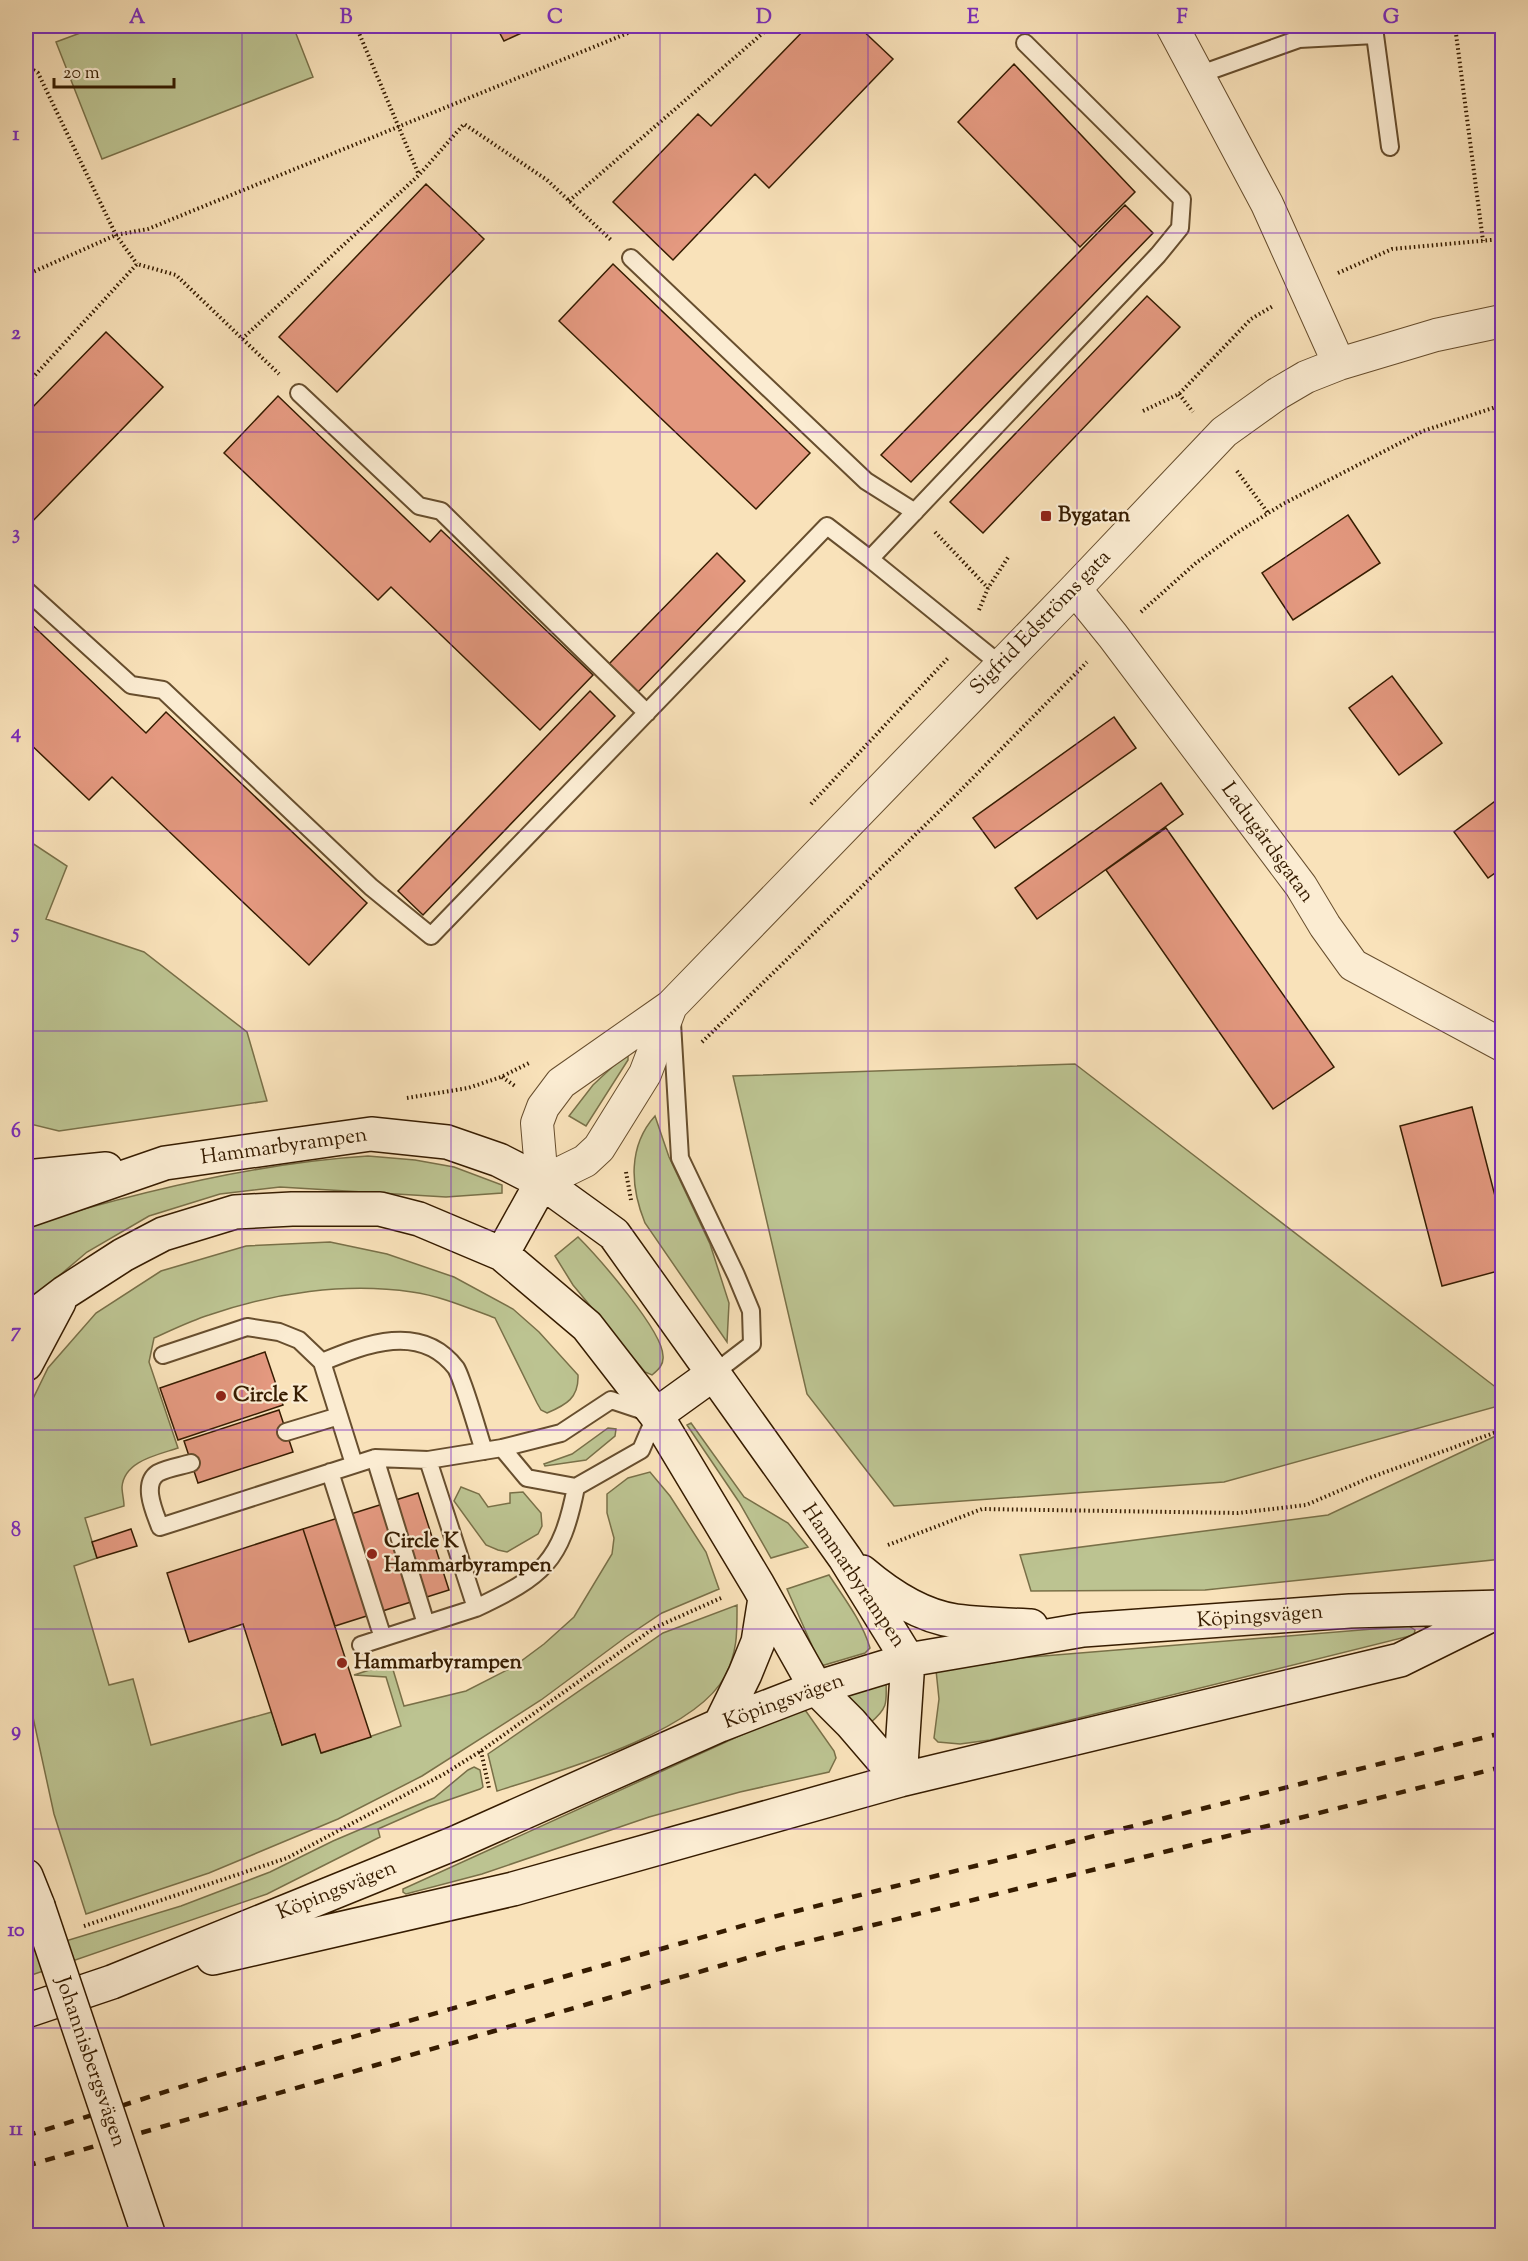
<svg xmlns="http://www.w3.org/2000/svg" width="1528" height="2261" font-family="'Sorts Mill Goudy',serif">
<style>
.green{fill:#bcc391;stroke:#797048;stroke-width:1.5}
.building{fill:#e49980;stroke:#361c00;stroke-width:1.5}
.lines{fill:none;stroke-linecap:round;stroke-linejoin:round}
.lane-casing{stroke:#674e2e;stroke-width:20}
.street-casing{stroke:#674e2e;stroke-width:34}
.secondary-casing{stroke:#361c00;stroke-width:36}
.path{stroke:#361c00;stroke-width:4;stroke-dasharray:1.5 3;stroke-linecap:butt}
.lane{stroke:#fbecd2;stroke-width:16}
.street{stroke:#fbecd2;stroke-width:32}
.secondary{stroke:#fbecd2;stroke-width:33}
.rail{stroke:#361c00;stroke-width:4.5;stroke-dasharray:10 10;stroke-linecap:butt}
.secondary-bridge-casing{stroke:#361c00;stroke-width:36;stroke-linecap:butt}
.secondary-bridge{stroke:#fbecd2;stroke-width:33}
.grid{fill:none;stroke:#7b2cbf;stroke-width:1.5;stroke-opacity:0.55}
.poi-dot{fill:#8f2418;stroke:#fbecd2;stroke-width:2}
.labels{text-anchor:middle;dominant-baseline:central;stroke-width:4.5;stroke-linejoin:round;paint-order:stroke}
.poi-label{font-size:21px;font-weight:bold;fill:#361c00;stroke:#fbecd2;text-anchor:start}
.street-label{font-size:21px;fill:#361c00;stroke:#fbecd2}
.neatline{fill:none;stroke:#7b2cbf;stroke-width:2}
.grid-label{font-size:20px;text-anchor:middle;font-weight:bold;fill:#7b2cbf}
</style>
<rect width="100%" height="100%" fill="#f9e2ba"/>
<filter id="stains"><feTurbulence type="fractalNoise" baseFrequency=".00333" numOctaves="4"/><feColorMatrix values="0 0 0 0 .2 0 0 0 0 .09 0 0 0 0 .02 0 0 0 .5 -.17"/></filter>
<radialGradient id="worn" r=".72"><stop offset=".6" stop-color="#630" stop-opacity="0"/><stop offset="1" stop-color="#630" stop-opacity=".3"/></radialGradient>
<path class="green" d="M99 26H293L313 77 102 159 56 42Z
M26 839 67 866 46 919 144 952 247 1032 267 1101 59 1131 26 1123Z
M628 1054V1060L586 1126 569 1116 593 1085 624 1056Z
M1075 1064 1502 1392V1405L1224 1482 894 1506 807 1394 733 1076Z
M655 1116 669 1157 710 1244 729 1303 727 1342 645 1223C630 1186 628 1146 655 1116Z
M368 1156 415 1160 454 1167 502 1185V1193L446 1197 280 1187 220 1194 149 1216 87 1252 26 1304V1226C134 1193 255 1163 368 1156Z
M578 1237C598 1257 663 1331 663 1356 664 1365 658 1370 652 1375L645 1372 573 1285 555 1256Z
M330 1242 387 1254 454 1277 513 1309 539 1332 578 1375C579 1398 566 1405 547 1413L541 1410 537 1403 495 1318C468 1308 441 1296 412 1292 345 1282 273 1293 209 1315 190 1321 172 1330 154 1338L149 1362 178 1448C157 1455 124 1461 122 1487 122 1493 124 1500 124 1506L85 1518 97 1558 74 1566 109 1685 133 1679 151 1745 272 1712 282 1745 315 1734 322 1753 401 1726 386 1677 354 1675 391 1663 404 1706 466 1691 513 1667 544 1644 574 1617 612 1554 614 1538 607 1513V1494L628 1478 650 1472 670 1496 706 1552 719 1589 662 1613 626 1637 541 1700 422 1776 338 1819 209 1873 86 1914 54 1814 26 1685V1413L48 1368 96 1313 161 1271 246 1246Z
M691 1423 744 1497 788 1523 808 1547 771 1558 739 1502 687 1425Z
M608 1428 616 1429 615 1436 586 1460 545 1466 544 1464 572 1454Z
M1502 1433V1559L1205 1590 1031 1591 1020 1555 1328 1515Z
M461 1487 479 1494 488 1507 510 1503V1493L523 1492 541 1513 542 1526 538 1534 507 1552 498 1550 486 1545 454 1501Z
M829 1575C844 1598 862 1621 870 1648L865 1653 821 1666 787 1589Z
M737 1605C737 1631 738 1651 725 1676 696 1733 557 1772 497 1791L488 1754 663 1633Z
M1409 1626 1415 1630 1414 1635 990 1740 960 1744 938 1742 934 1738 939 1699 936 1670 984 1661Z
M886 1682C887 1704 887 1709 870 1723L839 1695Z
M803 1707 834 1751 836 1758 829 1772 740 1792 649 1817 482 1874 406 1894 403 1892V1889Z
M474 1767 480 1770 483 1787 480 1789 428 1807 378 1829 380 1837 267 1894 26 1977V1953L181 1906 270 1872 333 1841 434 1798 468 1770Z"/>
<path class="building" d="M496 26H537L504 41Z
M808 26H858L893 59 769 188 755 174 673 260 613 202 698 114 711 126Z
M1014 64 1135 192 1080 247 958 122Z
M426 184 484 239 337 392 279 337Z
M1125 205 1153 233 911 482 881 455Z
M613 264 810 453 756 509 559 321Z
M1147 296 1180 327 983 533 950 502Z
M106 332 163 387 26 528V414Z
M278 396 430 542 441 530 593 675 540 730 391 587 378 600 224 453Z
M1348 515 1380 563 1293 620 1262 573Z
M717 553 745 581 638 692 609 664Z
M26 619 146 733 166 712 367 903 309 965 112 777 89 800 26 740Z
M1392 676 1442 743 1399 775 1349 708Z
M590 691 615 716 423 915 398 891Z
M1114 717 1136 748 995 848 973 818Z
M1161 783 1183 814 1037 919 1015 888Z
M1502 796V868L1488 878 1454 832Z
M1166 828 1334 1067 1273 1109 1106 870Z
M1472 1107 1502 1223V1270L1442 1286 1400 1126Z
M265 1352 283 1405 178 1440 160 1388Z
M279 1410 293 1452 198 1483 184 1441Z
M418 1493 449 1590 335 1626 303 1529Z
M131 1529 137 1546 97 1558 92 1542Z
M303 1529 371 1737 321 1753 315 1734 282 1745 243 1624 189 1642 167 1573Z"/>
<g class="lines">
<g class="lane-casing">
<path id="lane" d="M1375 35 1390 147
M1198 75 1299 39 1375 35 1374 26
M631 258 866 481 915 512
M299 393 419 506 441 511 647 713
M870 559 1158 255 1180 228 1182 199 1025 43
M26 590 131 685 163 690 371 887 431 936 827 526 870 559 1001 665
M672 1023 680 1158 736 1275 751 1311 752 1344 713 1374
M163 1355 247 1327 279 1332 299 1340 322 1362
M286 1432 339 1416
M502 1448 527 1478 576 1487C561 1563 543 1576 476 1608L428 1460 502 1448 561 1433 611 1400 656 1415 641 1450 576 1487
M375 1458 426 1624
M191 1463C181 1466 167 1468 158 1473 141 1484 155 1513 160 1527L375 1458 428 1460
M354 1464 322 1362C366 1344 421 1322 456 1368 459 1373 461 1380 463 1385 471 1407 477 1429 484 1451
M330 1472 383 1638
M361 1645 476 1608"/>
</g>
<g class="street-casing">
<path id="street" d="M1172 26 1267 204 1339 364
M1075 589 1113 636 1301 886 1325 926 1353 965 1502 1045
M671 1006 645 1074 599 1148 585 1161 542 1182 537 1123 543 1107 561 1083 671 1006 1075 589 1224 432 1277 394 1306 377 1339 364 1436 335 1502 321"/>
</g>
<g class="secondary-casing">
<path id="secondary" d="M26 1177 106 1169
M26 1211 165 1163 371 1134 447 1142 499 1160 542 1182 614 1234 845 1558 908 1660 900 1780
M502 1254 542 1182
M26 1322 64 1293 123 1255 163 1234 235 1212 292 1209H380L419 1219 502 1254 587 1326 656 1415 758 1585 816 1688 851 1723 900 1780
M26 1364 59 1302
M656 1415 713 1374
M862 1572C889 1595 920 1616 956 1621 980 1624 1006 1625 1031 1626
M720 1725 745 1674 758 1642 765 1598
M26 1876 38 1906
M213 1958 513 1889 900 1780 1400 1660 1499 1611
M26 2011 112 1982 455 1843 720 1725 816 1688 908 1660 1083 1630 1350 1611 1502 1607"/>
</g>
<path class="path" d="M356 26 419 175
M1455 26 1483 241
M26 65 38 73 116 235 137 264
M569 201 771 26
M1338 273 1392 249 1502 239
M26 275 116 235 148 229 645 26
M242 339 419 175 464 124 547 180 611 240
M26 385 137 264 176 275 279 374
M1179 394 1193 412
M1143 411 1179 394 1251 319 1273 306
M1237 471 1268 513
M935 532 988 588
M979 610 988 588 1009 556
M1141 612 1196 563 1238 532 1283 504 1423 431 1502 405
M811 804 948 658
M702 1042 954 797 1087 662
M502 1077 515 1086
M407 1098 468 1088 501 1077 529 1063
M626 1172 631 1200
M888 1545 982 1509 1238 1513 1306 1505 1369 1478 1502 1430
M481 1751 489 1788
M84 1926 287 1858 323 1839 444 1774 481 1751 654 1628 721 1598"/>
<use href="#lane" class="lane"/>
<use href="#street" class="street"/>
<use href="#secondary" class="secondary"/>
<path class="rail" d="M26 2136 209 2078 773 1917 1502 1733
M26 2166 782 1948 1502 1767"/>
<g class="secondary-bridge-casing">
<path id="secondary-bridge" d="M38 1906 149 2236"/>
</g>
<use href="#secondary-bridge" class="secondary-bridge"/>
</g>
<path class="grid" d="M242 26V2236M451 26V2236M660 26V2236M868 26V2236M1077 26V2236M1286 26V2236M26 233H1502M26 432H1502M26 632H1502M26 831H1502M26 1031H1502M26 1230H1502M26 1430H1502M26 1629H1502M26 1829H1502M26 2028H1502"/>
<g class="poi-dot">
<rect x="1040" y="510" width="12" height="12" rx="3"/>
<circle cx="221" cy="1396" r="6"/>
<circle cx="372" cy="1554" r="6"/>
<circle cx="342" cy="1663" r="6"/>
</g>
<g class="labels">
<g class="poi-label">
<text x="1058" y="516">Bygatan</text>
<text x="233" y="1396">Circle K</text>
<text x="384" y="1542">Circle K<tspan x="384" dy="24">Hammarbyrampen</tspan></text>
<text x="354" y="1663">Hammarbyrampen</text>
</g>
<g class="street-label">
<text transform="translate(1041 623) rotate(-46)">Sigfrid Edströms gata</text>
<text transform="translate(1267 843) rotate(54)">Ladugårdsgatan</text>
<text transform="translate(284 1147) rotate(-8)">Hammarbyrampen</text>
<text transform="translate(853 1576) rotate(56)">Hammarbyrampen</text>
<text transform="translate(1260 1617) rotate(-4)">Köpingsvägen</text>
<text transform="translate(784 1702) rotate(-20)">Köpingsvägen</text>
<text transform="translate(337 1891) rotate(-22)">Köpingsvägen</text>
<text transform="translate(90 2062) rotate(71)">Johannisbergsvägen</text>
</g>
</g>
<rect width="1528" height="2261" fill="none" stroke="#f9e2ba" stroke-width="66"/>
<path d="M54 78v9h120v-9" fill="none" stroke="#361c00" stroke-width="3"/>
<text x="63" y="78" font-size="18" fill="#361c00" stroke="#fbecd2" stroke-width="4.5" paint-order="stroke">20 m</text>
<rect x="33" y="33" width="1462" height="2195" class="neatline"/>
<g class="grid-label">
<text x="137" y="23">A</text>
<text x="346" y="23">B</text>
<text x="555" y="23">C</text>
<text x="764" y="23">D</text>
<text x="973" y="23">E</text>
<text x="1182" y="23">F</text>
<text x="1391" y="23">G</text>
<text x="16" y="140">1</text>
<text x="16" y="339">2</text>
<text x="16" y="539">3</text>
<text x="16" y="738">4</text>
<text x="16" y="938">5</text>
<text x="16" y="1137">6</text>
<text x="16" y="1337">7</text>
<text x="16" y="1536">8</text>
<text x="16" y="1736">9</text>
<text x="16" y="1936">10</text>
<text x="16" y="2135">11</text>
</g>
<rect width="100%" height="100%" filter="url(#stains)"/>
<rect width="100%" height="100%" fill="url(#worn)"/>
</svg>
